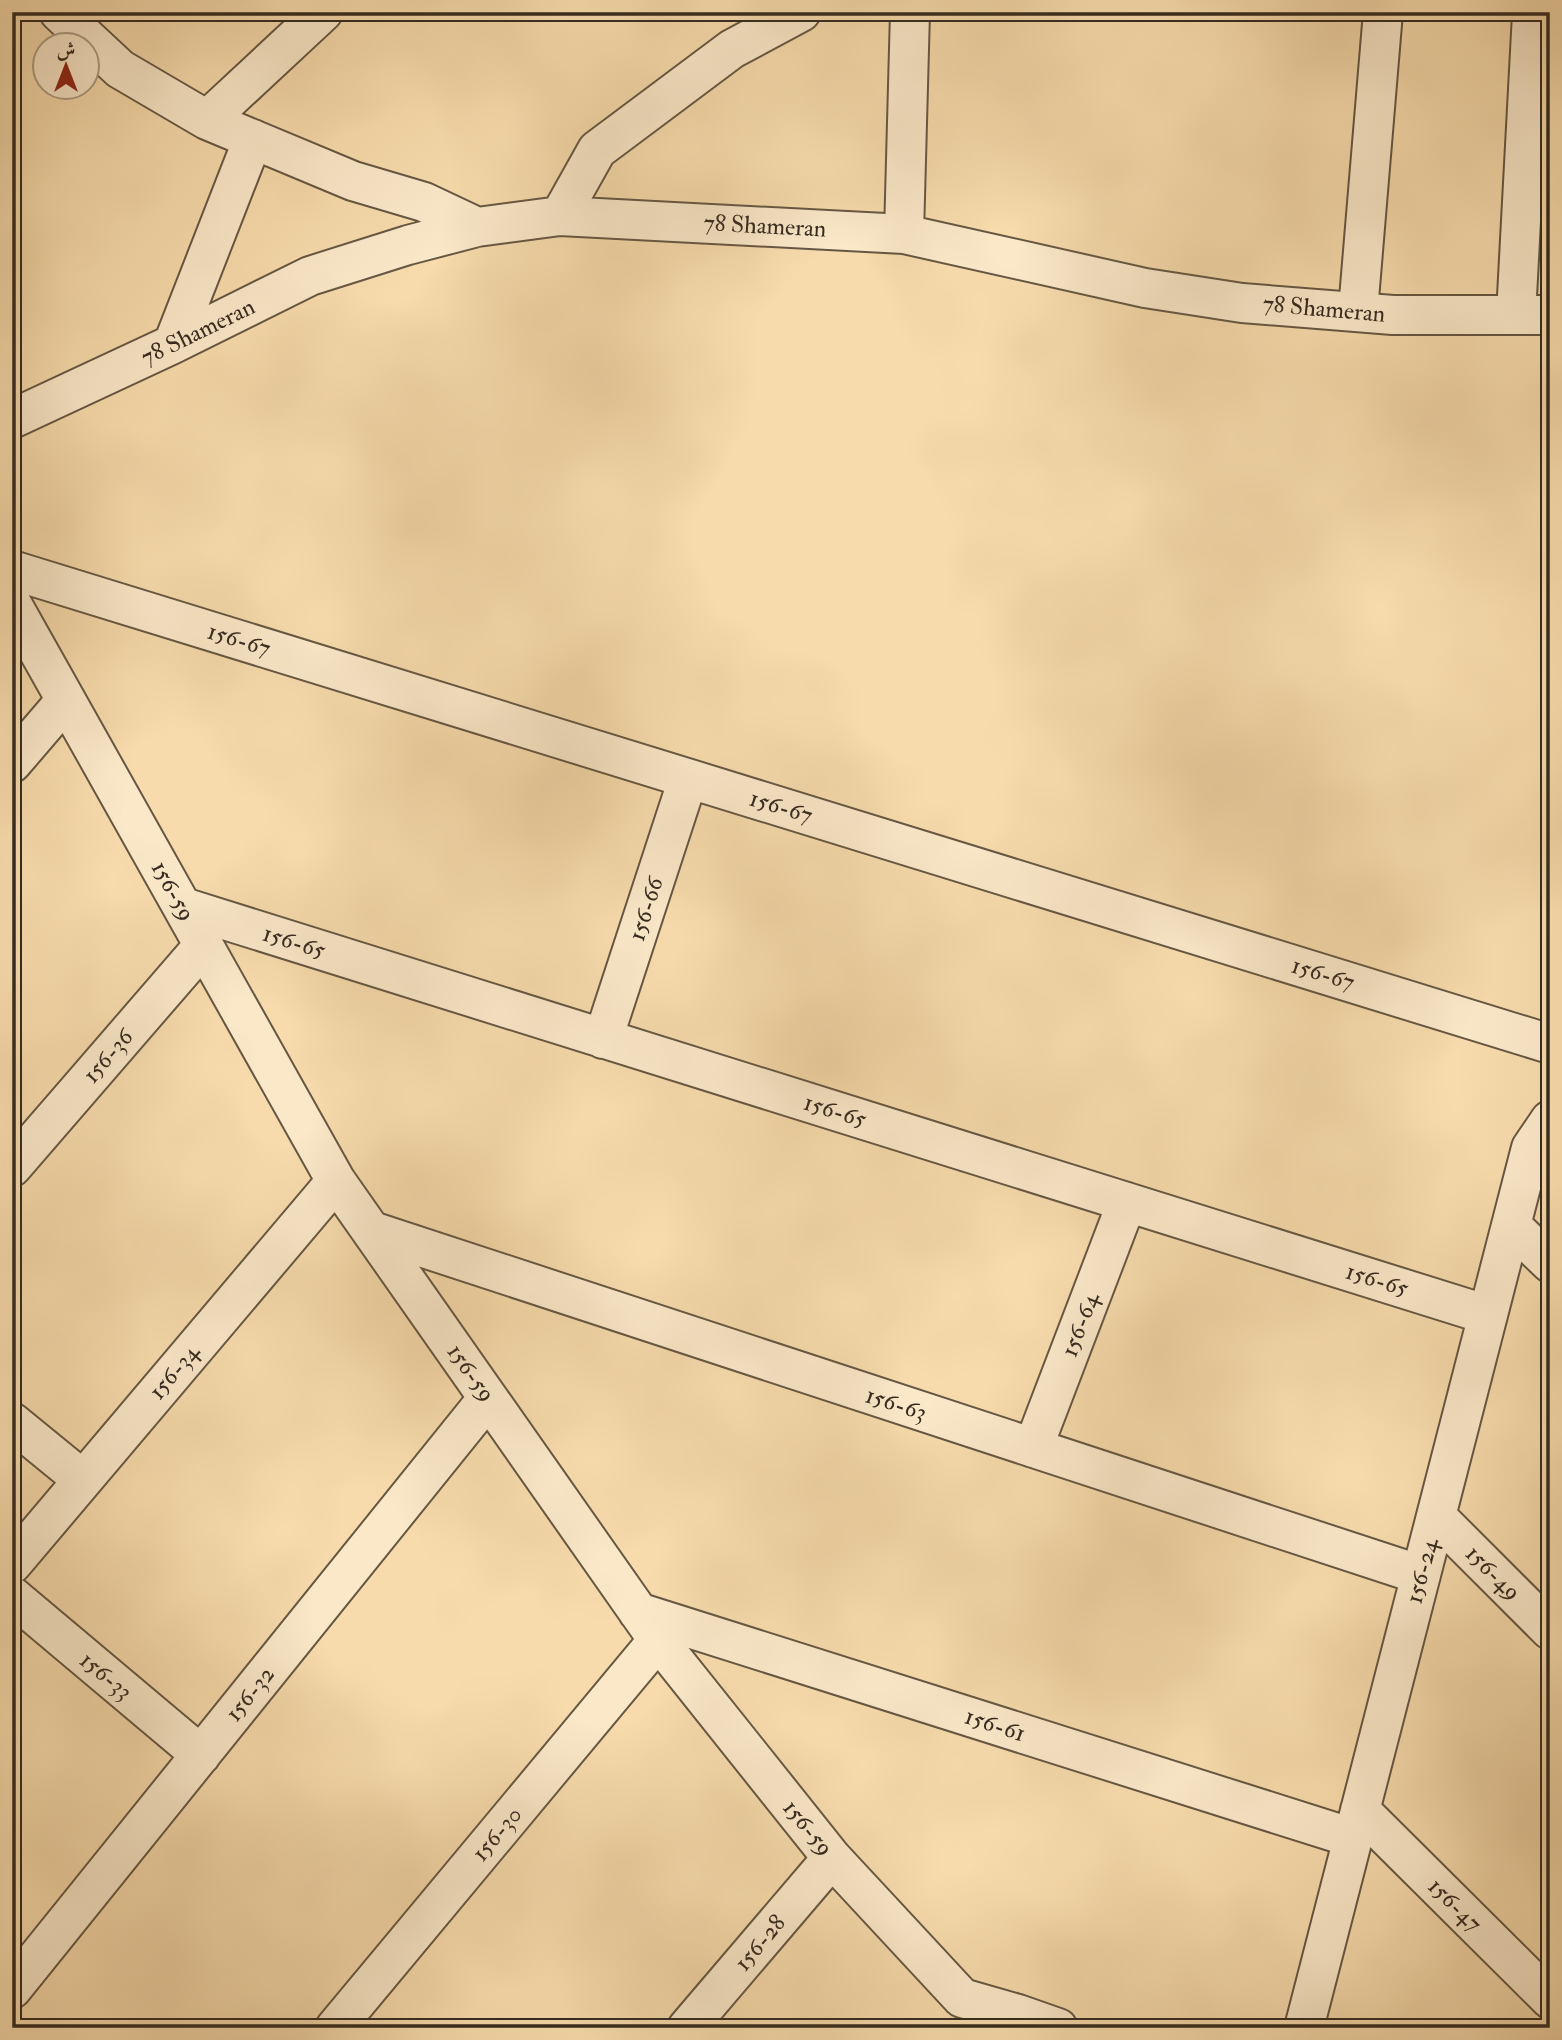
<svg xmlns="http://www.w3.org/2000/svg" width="1562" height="2040" font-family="'IM FELL Double Pica',Amiri,serif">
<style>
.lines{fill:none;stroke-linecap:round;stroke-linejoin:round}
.minor-casing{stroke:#665743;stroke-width:42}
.minor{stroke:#fae8c9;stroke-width:38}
.labels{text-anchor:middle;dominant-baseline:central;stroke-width:5;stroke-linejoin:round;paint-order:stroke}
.street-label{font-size:24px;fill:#362b20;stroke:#fae8c9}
</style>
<rect width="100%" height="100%" fill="#f7dbac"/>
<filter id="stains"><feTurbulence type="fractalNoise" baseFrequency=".00286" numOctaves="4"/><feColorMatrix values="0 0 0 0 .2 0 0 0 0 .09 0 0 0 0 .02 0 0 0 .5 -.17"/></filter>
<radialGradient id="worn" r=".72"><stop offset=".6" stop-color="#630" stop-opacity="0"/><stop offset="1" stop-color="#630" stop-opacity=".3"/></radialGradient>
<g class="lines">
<g class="minor-casing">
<path id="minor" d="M59 12 120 69 207 120 353 181 424 202 477 227
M207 120 323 12
M560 216 597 150 732 49 801 12
M904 234 910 12
M1358 311 1383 12
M1516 315 1532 14
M173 344 253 139
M12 419 173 344 310 276 408 245 477 227 560 216 904 234 1145 288 1242 303 1393 315H1550
M12 570 1550 1044
M12 604 336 1181 658 1640 832 1858 962 1998 1018 2014 1058 2028
M12 763 66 700
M183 907 1488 1315
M603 1039 688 779
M12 1167 204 945
M1511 1225 1550 1263
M372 1231 1421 1575
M12 1422 83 1480
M1033 1448 1127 1202
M1436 1516 1550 1630
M12 1564 336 1181
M12 1596 201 1755
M638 1612 1353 1838
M1360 1810 1550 1999
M12 1989 488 1398
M335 2028 658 1640
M687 2028 832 1858
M1304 2028 1531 1148 1550 1120"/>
</g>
<use href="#minor" class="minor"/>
</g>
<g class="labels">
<g class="street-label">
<text transform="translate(765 226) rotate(3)">78 Shameran</text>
<text transform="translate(1324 309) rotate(5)">78 Shameran</text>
<text transform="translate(198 332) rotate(-26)">78 Shameran</text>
<text transform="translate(239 640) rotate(17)">156-67</text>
<text transform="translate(781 807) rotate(17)">156-67</text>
<text transform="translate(173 891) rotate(61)">156-59</text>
<text transform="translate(646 909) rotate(-72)">156-66</text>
<text transform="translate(294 942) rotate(17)">156-65</text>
<text transform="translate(1323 974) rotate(17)">156-67</text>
<text transform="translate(108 1056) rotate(-49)">156-36</text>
<text transform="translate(835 1111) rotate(17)">156-65</text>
<text transform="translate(1377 1280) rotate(17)">156-65</text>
<text transform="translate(1080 1325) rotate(-69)">156-64</text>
<text transform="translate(174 1372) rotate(-50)">156-34</text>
<text transform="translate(471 1373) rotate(55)">156-59</text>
<text transform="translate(896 1404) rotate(18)">156-63</text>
<text transform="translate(1422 1571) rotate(-75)">156-24</text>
<text transform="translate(1493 1573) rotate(45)">156-49</text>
<text transform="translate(106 1676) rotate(40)">156-33</text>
<text transform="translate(250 1694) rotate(-51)">156-32</text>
<text transform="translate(995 1725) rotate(18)">156-61</text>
<text transform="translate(808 1828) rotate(51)">156-59</text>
<text transform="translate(497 1834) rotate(-50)">156-30</text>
<text transform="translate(1455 1905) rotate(45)">156-47</text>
<text transform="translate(760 1943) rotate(-50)">156-28</text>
</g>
</g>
<rect width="1562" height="2040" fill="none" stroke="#f7dbac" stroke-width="42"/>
<rect x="14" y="14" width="1534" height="2012" fill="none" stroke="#362b20" stroke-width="3.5"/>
<rect x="21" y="21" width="1520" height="1998" fill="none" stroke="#362b20" stroke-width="2"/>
<g transform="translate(66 66)"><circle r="33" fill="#fae8c9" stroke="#ac9c85" stroke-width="2"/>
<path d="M0-5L12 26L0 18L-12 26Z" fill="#8f2418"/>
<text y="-10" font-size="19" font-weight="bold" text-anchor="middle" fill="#362b20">ش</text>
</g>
<rect width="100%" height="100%" filter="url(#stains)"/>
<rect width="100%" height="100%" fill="url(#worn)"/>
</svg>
